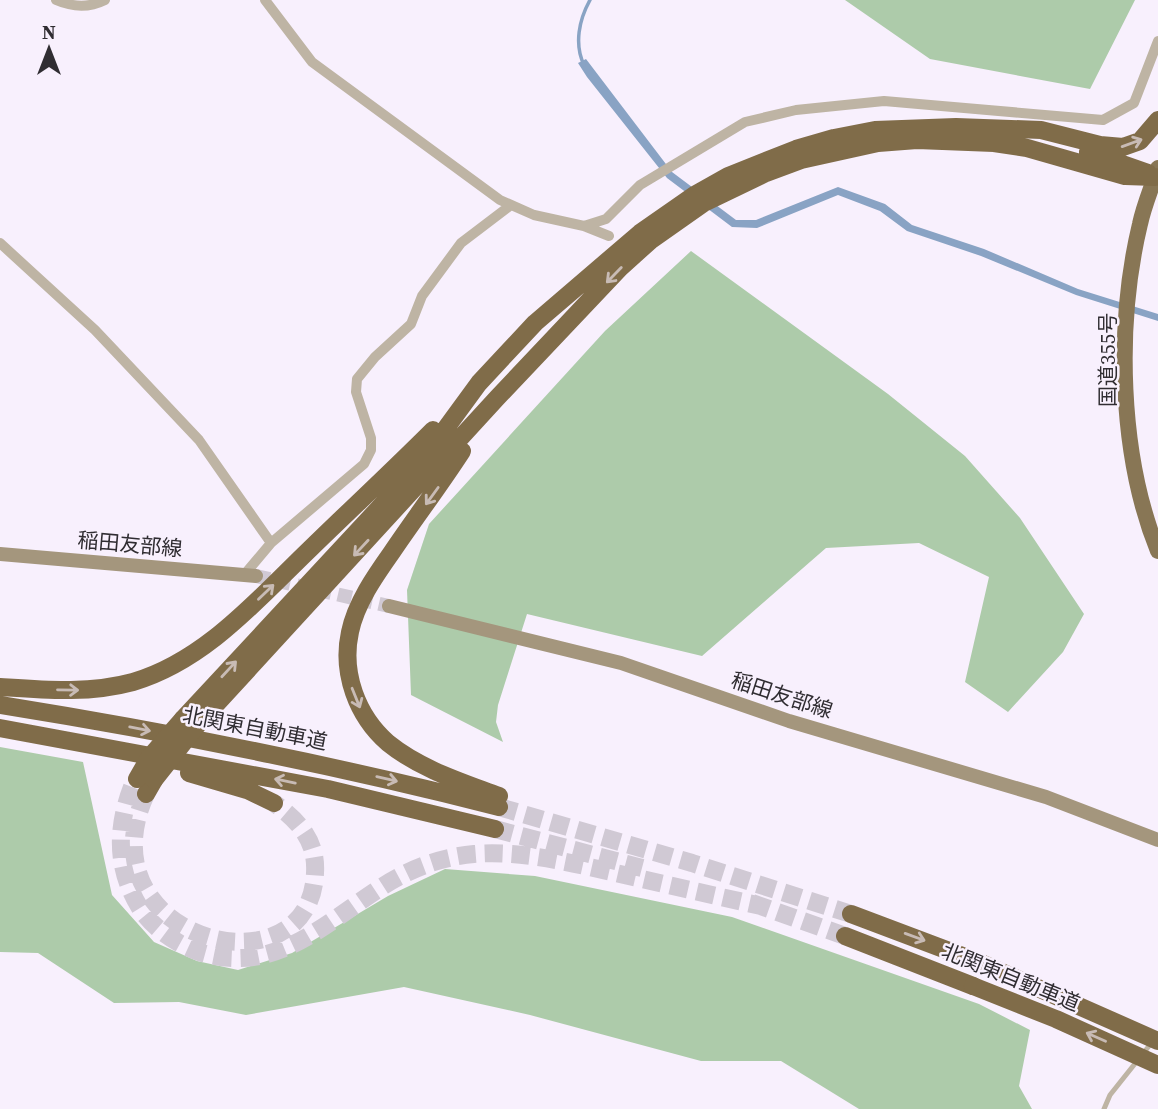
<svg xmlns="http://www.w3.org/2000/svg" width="1158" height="1109" font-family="'Source Serif 4','Noto Sans JP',serif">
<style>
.forest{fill:#adcbaa}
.water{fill:#89a3c4}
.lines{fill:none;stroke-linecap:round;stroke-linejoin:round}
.stream{stroke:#89a3c4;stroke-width:3.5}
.secondary-tunnel{stroke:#d0c9d4;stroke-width:14;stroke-dasharray:14 7;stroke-linecap:butt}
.motorway-tunnel{stroke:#d0c9d4;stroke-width:18;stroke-dasharray:18 9;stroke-linecap:butt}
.service{stroke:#beb4a4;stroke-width:5}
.minor{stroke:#beb4a4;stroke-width:10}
.secondary{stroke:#a4967d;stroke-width:14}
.trunk{stroke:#887655;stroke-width:16}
.motorway{stroke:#806c49;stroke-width:18}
.motorway-bridge{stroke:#806c49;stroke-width:18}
.oneway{stroke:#c8bbb5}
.labels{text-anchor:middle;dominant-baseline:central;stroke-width:5;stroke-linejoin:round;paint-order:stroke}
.street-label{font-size:21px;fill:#302d32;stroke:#f8f0fd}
</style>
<rect width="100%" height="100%" fill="#f8f0fd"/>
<path class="forest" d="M845 0H1135L1090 89 930 59Z
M691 251 888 394 965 456 1020 518 1084 614 1063 652 1008 712 965 682 989 577 919 543 826 548 702 656 527 614 498 705 496 722 503 742 411 695 407 590 429 524 605 331Z
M0 747 83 762 112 895 154 942 197 961 238 970 292 953 388 896 445 869 535 876 732 917 979 1004 1030 1030 1019 1086 1032 1109H859L781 1061H701L530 1015 404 987 246 1015 179 1002 114 1003 38 953 0 952Z"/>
<path class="water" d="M586 59 672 172 736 220H756L838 187 885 204 912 225 984 249 1078 289 1158 314V321L1076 295 981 256 907 231 880 211 838 195 757 228 732 227 667 178 587 77 578 63Z"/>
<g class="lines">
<path class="stream" d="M584 65C574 44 579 20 590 0"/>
<path class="secondary-tunnel" d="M256 576 389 606"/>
<path class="motorway-tunnel" d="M132 787C116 829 116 869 140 908 153 928 176 944 199 952 273 976 323 925 380 888 409 869 440 857 474 854 521 850 571 863 616 873 664 884 712 895 761 906
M146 794C79 940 310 999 315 873 317 841 299 821 274 803
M499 807 692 863 851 914
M495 829 642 868
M752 903 845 936"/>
<path class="service" d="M1104 1109 1110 1095 1153 1041"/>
<path class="minor" d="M56 0C72 7 89 8 105 0
M265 0 312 62 500 200 534 215 584 226 609 236
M584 226 606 219 640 185 745 122 796 110 884 101 1103 120 1134 103 1158 41
M0 243 95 330 199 440 271 543
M244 575 271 543 364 464 371 450V438L356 392 357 379 375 357 411 324 422 296 461 243 511 205"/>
<path class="secondary" d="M0 554 256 576
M389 606 621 663 789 721 1046 797 1158 840"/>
<path class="trunk" d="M1158 168C1152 187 1144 205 1140 224 1116 324 1119 455 1158 551"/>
<path class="motorway" d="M1088 152 1148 173
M462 451C440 485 415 518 392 552 375 576 356 603 350 632 341 673 357 716 388 743 420 769 462 782 499 796
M0 687C45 690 89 694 133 682 205 661 258 599 310 549 351 509 393 470 433 430
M0 705C168 732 335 765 499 807
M183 719 419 465 479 383 535 323 640 233 696 194 728 176 796 149 834 138 875 130 956 127 1041 130 1100 145 1123 147 1140 141 1158 120
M199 723 497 398 620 268 650 241 704 203 766 173 801 160 878 143 917 140 994 143 1027 148 1125 176 1155 177
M0 728 328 789 495 829
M189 773 247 790 274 803
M146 794 154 780
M851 914 981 963
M845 936 973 986"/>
<path class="motorway-bridge" d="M137 779 149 758 183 719
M154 780 199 723
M981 963 1158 1041
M973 986 1056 1019 1158 1065"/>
</g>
<defs><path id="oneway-shaft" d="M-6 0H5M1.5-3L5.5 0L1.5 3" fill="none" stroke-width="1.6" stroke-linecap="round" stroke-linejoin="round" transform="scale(1.75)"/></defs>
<g class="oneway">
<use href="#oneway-shaft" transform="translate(1132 143) rotate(-20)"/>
<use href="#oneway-shaft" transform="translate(614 275) rotate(134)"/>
<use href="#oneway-shaft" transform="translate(432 496) rotate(126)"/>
<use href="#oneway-shaft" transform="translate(361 548) rotate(133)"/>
<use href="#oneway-shaft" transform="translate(266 592) rotate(-44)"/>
<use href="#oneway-shaft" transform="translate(229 669) rotate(-47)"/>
<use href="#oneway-shaft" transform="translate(68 690) rotate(1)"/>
<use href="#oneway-shaft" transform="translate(356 698) rotate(68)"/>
<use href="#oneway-shaft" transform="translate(140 729) rotate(11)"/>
<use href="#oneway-shaft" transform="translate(387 779) rotate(13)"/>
<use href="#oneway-shaft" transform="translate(285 781) rotate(-168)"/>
<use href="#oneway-shaft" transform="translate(915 937) rotate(20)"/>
<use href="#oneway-shaft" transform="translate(1096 1037) rotate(-156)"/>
</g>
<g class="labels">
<g class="street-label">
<text transform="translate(1107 360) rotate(-90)">国道355号</text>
<text transform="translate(130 544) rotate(5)">稲田友部線</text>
<text transform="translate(782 695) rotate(18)">稲田友部線</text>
<text transform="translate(255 728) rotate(11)">北関東自動車道</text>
<text transform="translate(1011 977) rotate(22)">北関東自動車道</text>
</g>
</g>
<g transform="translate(49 49)" stroke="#f8f0fd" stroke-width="5" paint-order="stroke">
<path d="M0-5L12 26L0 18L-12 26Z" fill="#302d32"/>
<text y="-10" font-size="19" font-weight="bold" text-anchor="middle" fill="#302d32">N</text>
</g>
</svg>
